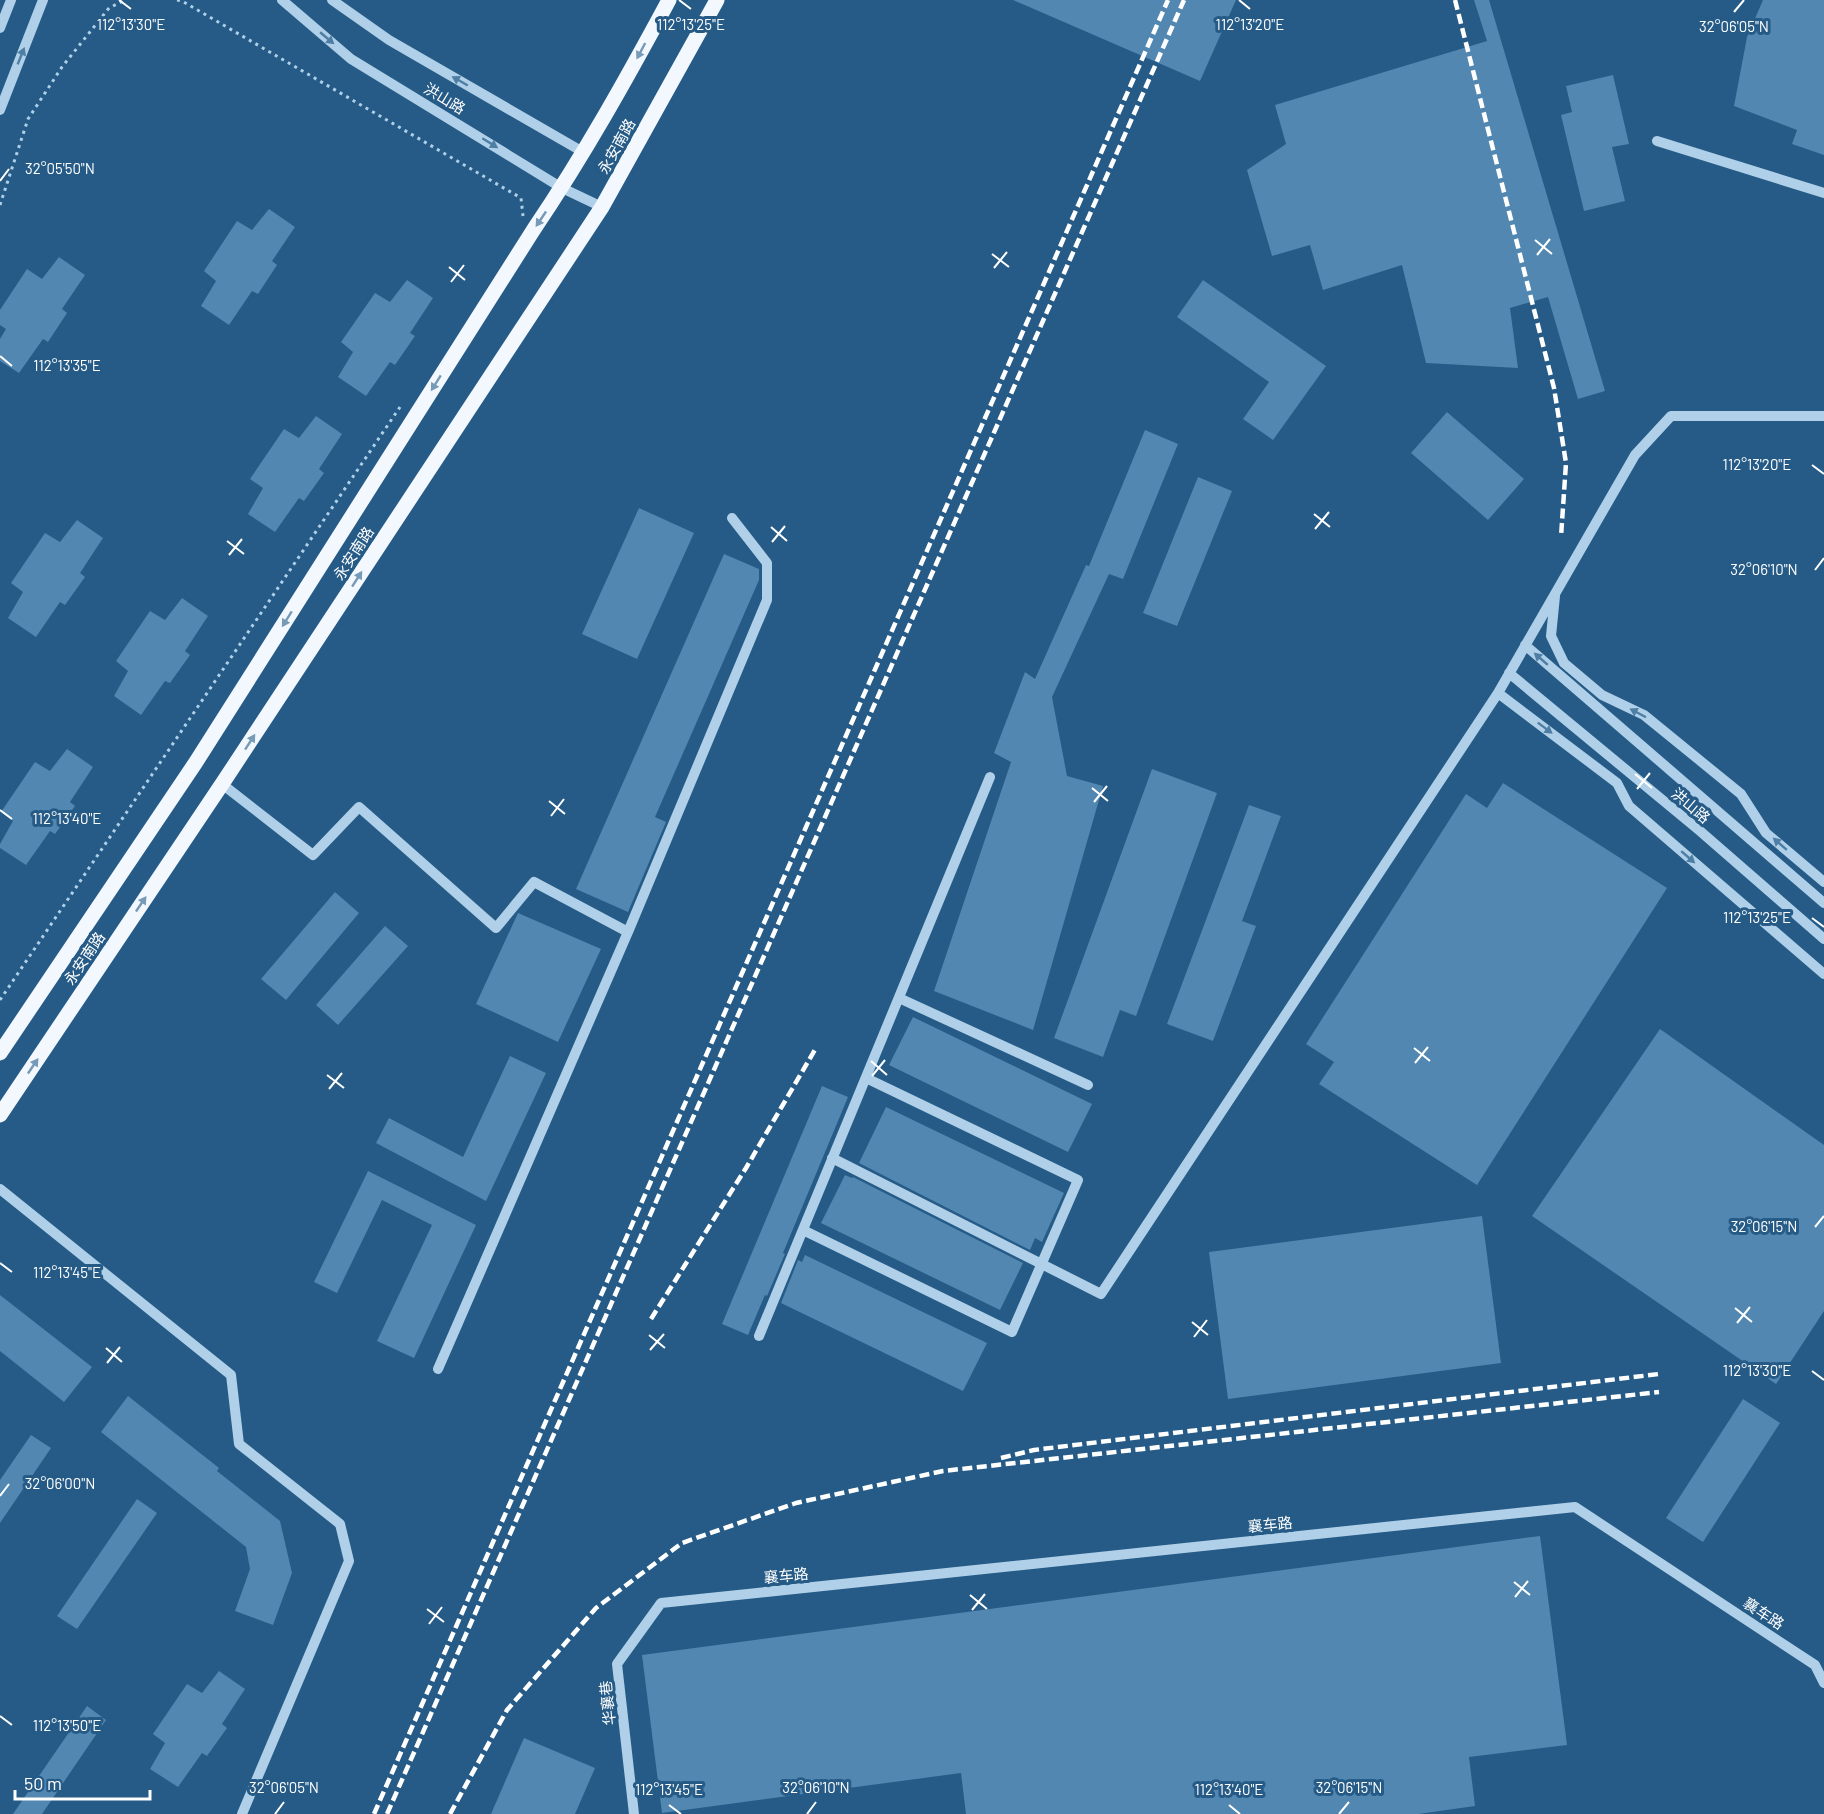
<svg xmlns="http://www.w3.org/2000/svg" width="1824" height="1814" font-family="Barlow,'Noto Sans SC',sans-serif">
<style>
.building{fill:#5187b0}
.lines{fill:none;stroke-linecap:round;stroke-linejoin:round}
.path{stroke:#afd0e8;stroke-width:3;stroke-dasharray:3 4.5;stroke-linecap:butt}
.minor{stroke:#afd0e8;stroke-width:10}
.major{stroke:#f2f8fe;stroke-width:15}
.rail{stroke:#fff;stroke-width:4.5;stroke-dasharray:10 4.5;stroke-linecap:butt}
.oneway{fill:#4e7ea3}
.oneway2{fill:#779ab6}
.ticks{fill:none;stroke:#fff;stroke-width:2}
.labels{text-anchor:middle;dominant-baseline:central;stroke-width:6;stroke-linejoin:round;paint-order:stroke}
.street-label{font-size:15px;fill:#fff;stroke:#255b86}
.ticks-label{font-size:15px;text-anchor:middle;fill:#fff;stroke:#255b86;stroke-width:6;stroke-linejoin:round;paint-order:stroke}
</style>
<rect width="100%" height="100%" fill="#255b86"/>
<path class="building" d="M1013 0H1236L1200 81Z
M1474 0H1489L1605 391 1578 399 1548 297 1510 308 1518 368 1426 363 1402 265 1323 290 1310 245 1272 256 1247 170 1286 144 1275 105 1487 41Z
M1763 0H1824V155L1792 144 1797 130 1734 106 1747 37Z
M1613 75 1629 144 1612 147 1625 201 1584 211 1561 115 1572 112 1566 86Z
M269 209 295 227 272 261 277 265 258 294 252 291 229 325 201 306 216 281 204 271 237 221 252 230Z
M59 257 85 275 62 309 67 313 48 342 43 339 19 373 0 361V339L6 329 0 325V310L27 269 42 279Z
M407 280 433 298 410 333 415 336 395 365 390 362 366 396 338 377 353 352 341 342 375 293 390 302Z
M1203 280 1326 366 1273 440 1243 419 1269 382 1177 317Z
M1447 412 1524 479 1488 520 1411 453Z
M316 416 342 434 319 469 324 473 304 501 299 498 275 532 248 514 263 488 250 479 284 429 299 438Z
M1145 430 1178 444 1123 579 1109 574 1052 697 1067 776 1103 786 1033 1030 934 991 1011 762 994 753 1025 672 1035 679 1086 565 1089 566Z
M1198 477 1232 491 1177 626 1143 613Z
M639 508 694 533 637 659 582 634Z
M77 520 103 538 80 573 85 577 65 605 60 602 36 637 8 618 23 592 11 583 45 533 60 542Z
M724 554 759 569V580L655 817 666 822 628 912 576 889Z
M182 598 208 616 185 651 190 655 170 683 165 681 141 715 114 696 128 671 116 661 150 611 165 620Z
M67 749 93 767 70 802 75 806 55 834 50 831 26 865 0 848V844L13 821 1 812 35 762 50 771Z
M1152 769 1217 793 1136 1016 1120 1010 1103 1057 1054 1038Z
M1503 783 1667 888 1477 1185 1319 1084 1334 1062 1306 1044 1466 794 1487 808Z
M1249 805 1281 816 1242 921 1256 926 1213 1041 1167 1024Z
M335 892 359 913 286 1000 261 979Z
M518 913 601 949 558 1042 476 1004Z
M385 926 408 946 338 1025 316 1005Z
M913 1017 1092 1104 1068 1152 889 1065Z
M1660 1029 1824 1145V1311L1776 1384 1532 1216Z
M510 1056 546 1073 486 1201 376 1143 389 1118 463 1157Z
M822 1086 848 1097 783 1253 785 1254 767 1296 765 1295 748 1335 722 1324Z
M886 1107 1064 1193 1042 1242 1035 1238 1030 1250 859 1163Z
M368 1171 476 1225 414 1358 377 1341 432 1225 382 1200 337 1293 314 1282Z
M845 1175 852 1178 853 1177 1023 1263 1000 1310 821 1223Z
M1482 1216 1501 1363 1228 1399 1209 1252Z
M805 1255 987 1343 963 1391 781 1303 798 1260 802 1262Z
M0 1295 92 1367 64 1402 0 1351Z
M128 1396 219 1468 217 1471 280 1521 292 1573 273 1625 235 1611 250 1569 246 1547 101 1432Z
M1743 1399 1780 1423 1703 1542 1666 1518Z
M31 1435 51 1448 0 1523V1480Z
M137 1499 157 1513 77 1629 57 1616Z
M1540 1536 1567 1745 1469 1757 1475 1806 1418 1814H966L961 1773 662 1813 642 1655Z
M219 1671 245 1689 222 1724 227 1728 207 1756 202 1753 178 1787 150 1769 165 1743 153 1734 187 1684 202 1693Z
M87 1706 106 1720 42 1814H13Z
M524 1738 595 1768 575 1814H491Z"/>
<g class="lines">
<path class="path" d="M177 0 182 1 521 198 523 216
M0 205 28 119 62 67 109 8 125 0
M0 1000 400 407"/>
<path class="minor" d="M282 0 351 59 562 188 602 207
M332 0 389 40 583 152
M0 28 11 0
M0 110 43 0
M1657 141 1824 193
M1555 596 1551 636 1564 663 1602 695 1644 715 1741 794 1766 833 1824 882
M1525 645 1824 903
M1509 673 1700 831 1824 939
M1498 693 1617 783 1629 806 1824 974
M222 784 313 855 359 807 496 928 534 882 628 932 438 1369
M628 932 767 600V563L732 518
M899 998 1088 1085
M832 1158 1101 1294 1498 693 1635 455 1671 416H1824
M0 1189 231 1375 239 1444 340 1524 349 1561 242 1814
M803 1230 1012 1332 1078 1180 866 1078
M759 1336 990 777
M634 1814 617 1664 661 1603 1575 1507 1815 1665 1824 1683"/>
<path class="major" d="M0 1053 196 762 534 229C584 155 627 78 669 0
M0 1115 222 784 602 207 717 0"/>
<path class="rail" d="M1455 0 1554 388 1566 463 1561 537
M651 1319 746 1168 816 1048
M1001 1458 1034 1450 1659 1374
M374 1814 1168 0
M387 1814 1184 0
M450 1814 507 1710 596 1608 682 1543 796 1503 943 1471 1659 1392"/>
</g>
<defs><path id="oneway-solid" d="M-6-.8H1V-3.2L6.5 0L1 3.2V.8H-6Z" transform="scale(1.5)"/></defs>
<g class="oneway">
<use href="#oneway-solid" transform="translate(327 38) rotate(40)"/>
<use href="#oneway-solid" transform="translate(21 56) rotate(-68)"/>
<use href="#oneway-solid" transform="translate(460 81) rotate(-150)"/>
<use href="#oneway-solid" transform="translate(490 143) rotate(32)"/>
<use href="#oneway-solid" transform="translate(1541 659) rotate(-139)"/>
<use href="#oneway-solid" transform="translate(1638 713) rotate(-152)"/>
<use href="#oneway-solid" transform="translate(1545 728) rotate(37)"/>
<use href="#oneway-solid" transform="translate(1780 844) rotate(-139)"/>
<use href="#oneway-solid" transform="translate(1688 857) rotate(41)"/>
</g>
<g class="oneway2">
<use href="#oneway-solid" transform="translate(641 51) rotate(118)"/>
<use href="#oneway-solid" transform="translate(541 219) rotate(124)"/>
<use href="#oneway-solid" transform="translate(436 383) rotate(122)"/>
<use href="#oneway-solid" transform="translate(357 579) rotate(-57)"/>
<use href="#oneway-solid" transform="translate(287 619) rotate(122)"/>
<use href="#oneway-solid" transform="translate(250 742) rotate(-57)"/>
<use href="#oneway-solid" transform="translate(141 904) rotate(-56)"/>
<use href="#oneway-solid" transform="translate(33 1066) rotate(-56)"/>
</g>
<path class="ticks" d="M119 0 131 9M679 0 691 9M1239 0 1250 9M1734 12 1744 0M0 181 9 169M1535 240 1552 254M992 254 1009 267M1537 255 1550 239M449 267 465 280M994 268 1007 252M451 282 464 265M0 356 12 366M1812 465 1824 474M1314 514 1330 527M771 527 787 541M1315 529 1329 512M227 541 244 554M772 542 785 526M229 555 242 539M1815 570 1824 558M1635 774 1652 788M1092 788 1108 801M1637 789 1650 773M549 801 565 814M1094 802 1107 786M0 810 12 819M551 816 564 799M1812 918 1824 927M1414 1048 1430 1061M871 1061 887 1075M1415 1063 1428 1047M327 1075 344 1088M872 1076 885 1060M329 1089 342 1073M1815 1227 1824 1216M0 1263 12 1272M1735 1308 1752 1322M1192 1322 1208 1335M1737 1323 1750 1307M649 1335 665 1348M1194 1337 1207 1320M106 1348 122 1362M650 1350 664 1334M107 1363 120 1347M1812 1371 1824 1380M0 1496 9 1484M1514 1582 1530 1595M970 1595 987 1609M1515 1597 1528 1581M427 1609 444 1622M972 1610 985 1594M429 1624 442 1607M0 1716 12 1725M669 1805 681 1814M1229 1805 1240 1814M275 1814 284 1802M807 1814 816 1802M1339 1814 1349 1802"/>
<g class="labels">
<g class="street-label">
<text transform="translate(445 98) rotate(31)">洪山路</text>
<text transform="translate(616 146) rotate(-61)">永安南路</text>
<text transform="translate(353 553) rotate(-57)">永安南路</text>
<text transform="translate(1691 805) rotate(40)">洪山路</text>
<text transform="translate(84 958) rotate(-56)">永安南路</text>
<text transform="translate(1270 1524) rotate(-6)">襄车路</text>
<text transform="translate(786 1575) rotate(-6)">襄车路</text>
<text transform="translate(1764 1613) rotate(33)">襄车路</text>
<text transform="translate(607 1703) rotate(-96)">华襄巷</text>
</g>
</g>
<g class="ticks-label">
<text x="1250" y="30">112°13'20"E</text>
<text x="131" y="30">112°13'30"E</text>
<text x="691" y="30">112°13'25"E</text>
<text x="1734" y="32">32°06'05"N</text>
<text x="60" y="174">32°05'50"N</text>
<text x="67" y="371">112°13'35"E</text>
<text x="1757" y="470">112°13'20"E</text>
<text x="1764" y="575">32°06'10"N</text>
<text x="67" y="824">112°13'40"E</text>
<text x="1757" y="923">112°13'25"E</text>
<text x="1764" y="1232">32°06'15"N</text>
<text x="67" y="1278">112°13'45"E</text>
<text x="1757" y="1376">112°13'30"E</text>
<text x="60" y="1489">32°06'00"N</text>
<text x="67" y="1731">112°13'50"E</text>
<text x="284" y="1793">32°06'05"N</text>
<text x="816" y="1793">32°06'10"N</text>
<text x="1349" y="1793">32°06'15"N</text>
<text x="669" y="1795">112°13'45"E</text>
<text x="1229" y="1795">112°13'40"E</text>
</g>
<path d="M15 1790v9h135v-9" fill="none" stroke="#ffffff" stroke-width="3"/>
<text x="24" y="1790" font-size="18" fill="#ffffff" stroke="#255b86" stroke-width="4.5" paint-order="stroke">50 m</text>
</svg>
